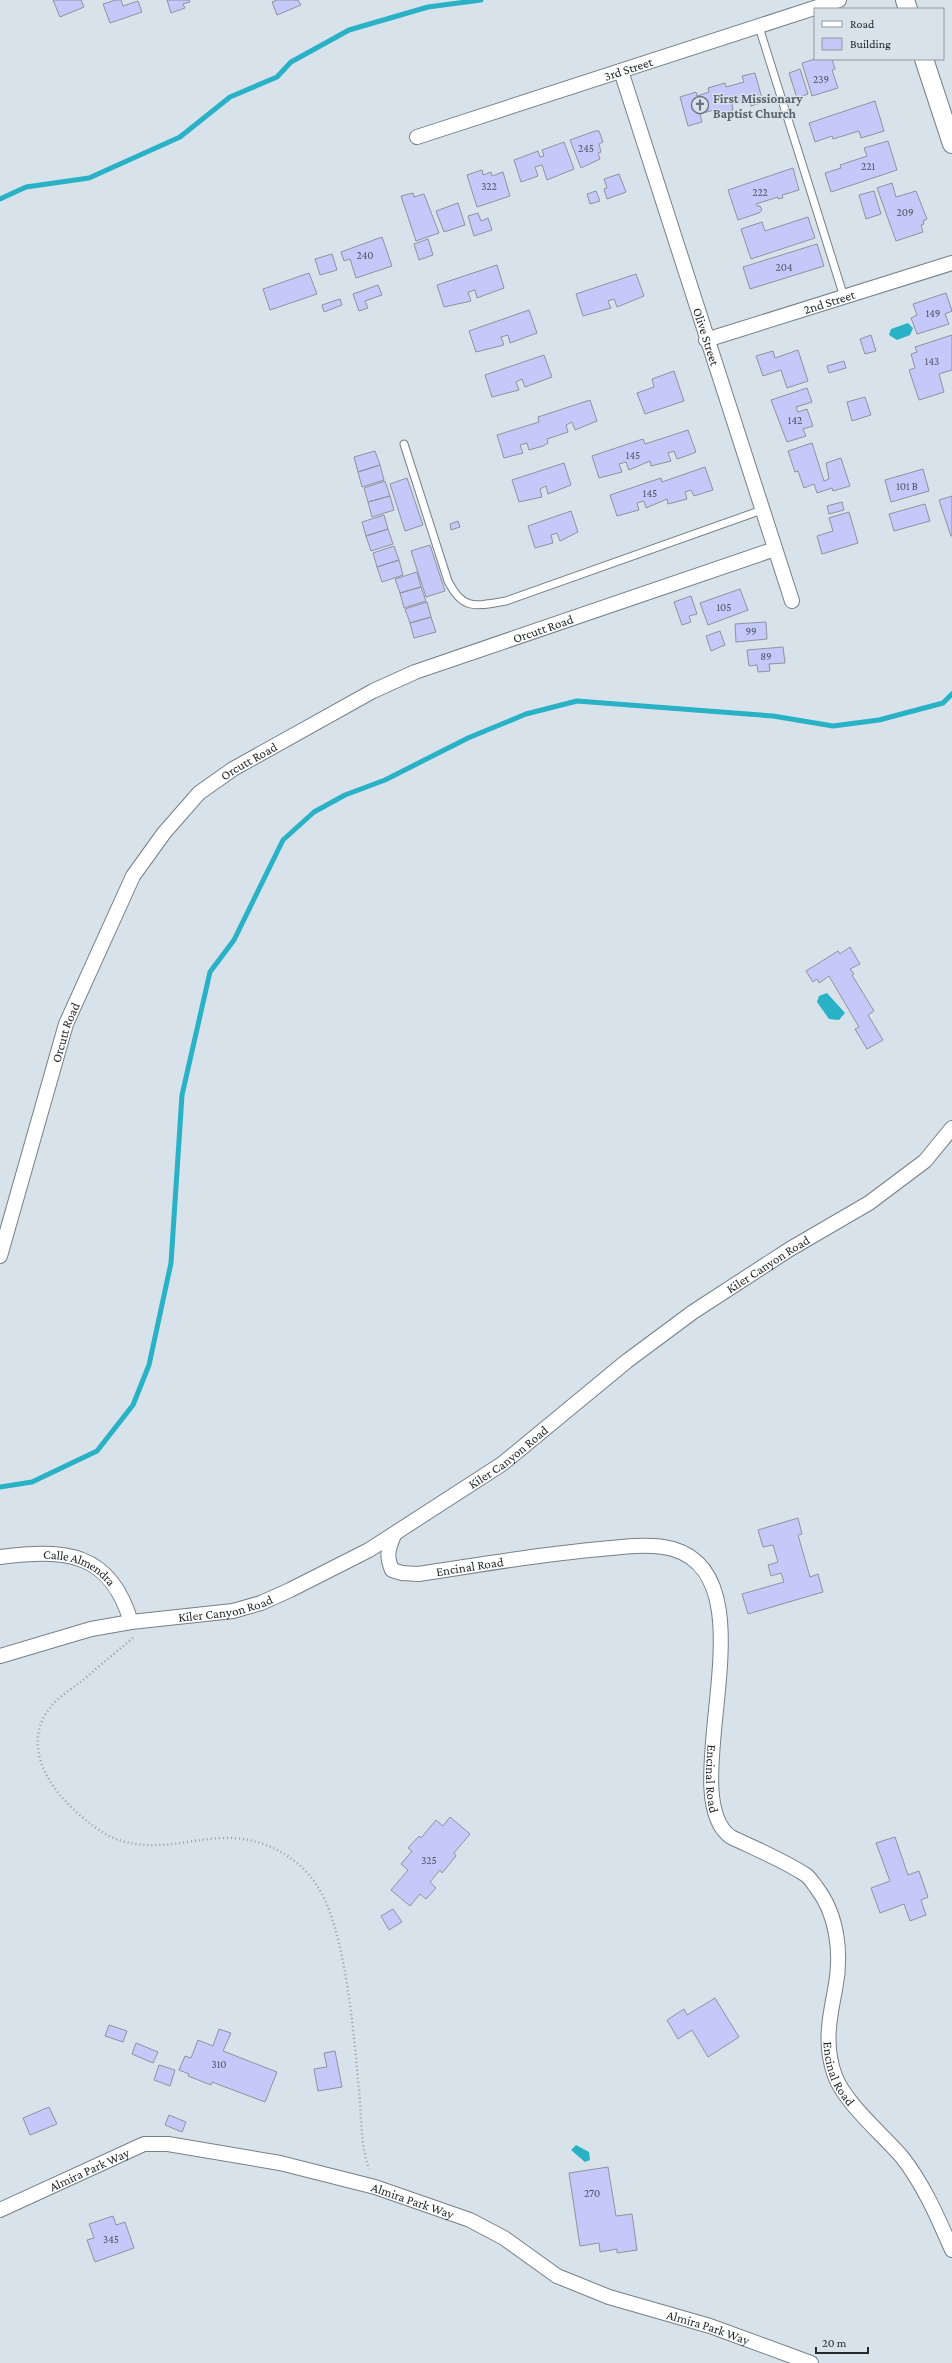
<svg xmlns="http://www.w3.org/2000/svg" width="952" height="2363" font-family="'Crimson Pro',serif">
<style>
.water{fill:#29b1c6}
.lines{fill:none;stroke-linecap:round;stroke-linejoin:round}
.stream{stroke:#29b1c6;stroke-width:5}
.building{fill:#c4c9f9;stroke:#91929d}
.service-casing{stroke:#768087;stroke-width:9}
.minor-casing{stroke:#768087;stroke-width:16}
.tertiary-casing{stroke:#768087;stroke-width:20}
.path{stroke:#979fa5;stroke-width:2.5;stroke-dasharray:1 3;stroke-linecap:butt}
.service{stroke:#fff;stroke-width:7}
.minor{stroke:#fff;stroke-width:14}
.tertiary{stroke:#fff;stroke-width:18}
.labels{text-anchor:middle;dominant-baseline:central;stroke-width:3;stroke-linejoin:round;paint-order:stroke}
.number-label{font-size:11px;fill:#4e5260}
.street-label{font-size:13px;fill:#262a2d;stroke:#d8e2eb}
.worship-label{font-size:13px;font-weight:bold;fill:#5b616d;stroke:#d8e2eb;text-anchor:start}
</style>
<rect width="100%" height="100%" fill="#d8e2eb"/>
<path class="water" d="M908 323 913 328 910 335 897 340 889 335 891 329Z
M827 993 845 1013 839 1020 829 1019 817 1002 819 996Z
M576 2145 589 2152 590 2160 585 2162 571 2150Z"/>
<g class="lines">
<path class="stream" d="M0 199 26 187 89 178 180 137 230 97 277 77 291 62 349 30 428 7 481 0
M0 1487 32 1482 97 1451 133 1405 149 1365 171 1263 182 1095 210 972 234 940 283 840 314 812 345 795 385 780 468 738 526 714 577 701 773 716 833 726 879 720 943 703 952 694"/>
</g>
<path class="building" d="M53 0H81L84 7 60 17Z
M116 0H121L123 6 138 1 142 12 110 23 103 4Z
M167 0H189L190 2 183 4 185 8 171 13Z
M277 0H298L301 5 277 15 272 2Z
M815 59H832L835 69 832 70 838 88 812 96 802 63Z
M800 69 808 94 797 98 789 73Z
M755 73 763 102 751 106 749 99 732 104 733 110 730 111 731 115 724 117 723 112 719 113 717 109 700 114 702 122 688 126 680 97 696 92 697 96 709 92 708 88 725 83 726 87 744 82 742 76Z
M875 101 884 131 861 138 859 131 833 139 832 136 815 142 809 123Z
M595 131H599L603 142 599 144 601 152 598 153 600 159 581 168 570 140Z
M888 141 897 170 831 192 825 173 841 168 840 165 867 156 864 148Z
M564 142 574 169 547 180 542 165 535 167 538 176 521 182 514 160 538 151 540 157 544 156 542 150Z
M793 168 799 190 782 195 783 198 778 199V197L756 204 757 206H760L762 210 759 213 738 220 728 190Z
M482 170 483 175 491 172 492 176 503 172 510 196 477 207 467 175Z
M619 174 626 192 607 199 604 189 607 188 604 179Z
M892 183 896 197 916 191 927 219 923 221 924 224 921 225 923 232 896 241 877 188Z
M596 191 600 201 590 204 587 194Z
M874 191 881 214 866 219 859 195Z
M413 193 414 197 424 194 439 233 416 241 401 196Z
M458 203 465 225 444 232 436 211Z
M478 213 481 221 488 218 492 230 474 236 468 216Z
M808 217 815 238 751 259 741 229 762 222 765 231Z
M382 237 392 266 356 278 350 259 344 261 341 252Z
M428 239 433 255 419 260 414 244Z
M817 244 824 266 750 289 743 267Z
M332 254 337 270 320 275 315 259Z
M497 265 504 288 477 298 475 290 468 292 471 301 444 307 437 285Z
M309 273 317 294 270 310 263 289Z
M636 274 644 296 617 307 614 299 608 301 611 308 583 316 576 294Z
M378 285 382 295 365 301 368 308 359 311 353 294Z
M946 293 952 311 945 314 949 324 917 334 911 318 917 315 913 304Z
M340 299 342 305 324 312 322 305Z
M529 310 537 333 510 343 508 335 501 337 504 345 476 352 469 331Z
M871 335 876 351 865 354 860 339Z
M952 335V370L939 374 944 392 919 400 909 370 915 368 911 354 917 352 915 347Z
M798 350 808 381 787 388 781 370 763 376 756 356 773 351 775 358Z
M544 355 552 377 525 387 522 379 516 382 519 390 492 397 485 375Z
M844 361 846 368 829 373 827 366Z
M674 371 684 401 645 414 637 393 654 387 652 379Z
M807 388 812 402 796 407 798 412 807 409 813 426 803 429 806 436 787 442 771 400Z
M865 397 871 415 852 421 847 402Z
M590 400 597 421 575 430 572 422 566 425 568 432 547 439 548 443 543 446 529 450 527 443 520 445 523 453 504 458 497 435 539 422 538 417Z
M688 430 696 452 689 455 677 459 674 451 668 453 671 461 651 466 650 461 629 470 626 462 619 464 622 472 599 478 592 456 643 439 645 444Z
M812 443 824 481 829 479 826 463 841 458 850 486 833 491 832 488 817 493 814 484 804 488 798 471 795 472 788 451Z
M375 451 380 465 358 472 354 457Z
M564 463 571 485 548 494 546 486 540 489 542 497 519 502 512 480Z
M380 465 384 480 362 487 358 472Z
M705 467 713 490 694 496 691 490 685 492 687 499 668 504 667 499 646 508 644 501 637 503 639 510 617 516 610 495 661 478 662 482Z
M923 469 929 491 891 502 885 480Z
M407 478 423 525 405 531 390 484Z
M385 481 390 496 368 502 364 488Z
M390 496 394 510 372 517 368 502Z
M952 496V536H951L939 500Z
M842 502 844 510 829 514 827 506Z
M925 504 930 521 894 531 889 514Z
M571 511 578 532 560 541 557 533 551 535 553 543 535 548 528 526Z
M849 512 858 543 822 554 817 536 833 531 829 518Z
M384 515 388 529 366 536 362 522Z
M458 521 460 527 451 530 450 524Z
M388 529 393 544 371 551 366 536Z
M430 545 445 591 426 597 411 551Z
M394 546 399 560 377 567 373 553Z
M399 560 403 575 382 582 377 567Z
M417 572 421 587 400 593 395 579Z
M421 587 426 601 404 608 400 593Z
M740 589 748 610 708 625 700 603Z
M691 596 697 614 689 616 691 622 682 625 674 602Z
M427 602 431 617 410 623 405 609Z
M431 617 436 632 414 638 410 623Z
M766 622 767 639 736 642 735 624Z
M720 631 725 645 711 651 706 636Z
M783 647 785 663 769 664 770 671 758 672 757 665 749 666 747 650Z
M850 947 860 964 850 969 854 974 852 975 874 1011 868 1015 883 1040 867 1049 855 1029 859 1027 829 976 819 983 817 979 813 982 806 971 838 951 840 954Z
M798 1518 802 1534 798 1535 810 1577 818 1574 823 1592 748 1614 742 1594 784 1582 781 1573 771 1576 768 1565 778 1562 773 1545 763 1547 758 1530Z
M450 1817 470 1834 454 1853 456 1856 442 1873 440 1870 430 1882 436 1888 426 1899 420 1894 410 1906 391 1890 408 1870 401 1864 412 1851 408 1848 419 1836 421 1838 436 1820 443 1826Z
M895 1837 908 1875 919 1871 928 1897 921 1900 926 1915 910 1921 904 1904 880 1913 871 1888 890 1881 876 1843Z
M393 1909 402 1922 389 1930 381 1916Z
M715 1998 739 2037 708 2057 692 2030 678 2039 667 2020 684 2009 687 2015Z
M109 2025 127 2031 123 2042 105 2036Z
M219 2029 231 2033 223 2051 277 2072 265 2102 212 2082 211 2085 188 2076 189 2074 179 2070 185 2056 191 2058 198 2040 213 2046Z
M136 2043 158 2052 153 2063 132 2054Z
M335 2051 342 2087 318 2091 314 2069 327 2067 324 2053Z
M159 2065 175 2070 170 2086 154 2080Z
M49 2107 57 2124 30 2135 23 2118Z
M169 2115 186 2122 182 2132 165 2125Z
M608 2167 616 2216 632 2214 637 2250 617 2253V2249L600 2252 599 2243 580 2246 569 2173Z
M113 2216 116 2225 125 2222 134 2248 95 2262 87 2240 94 2238 89 2224Z"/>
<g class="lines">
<g class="service-casing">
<path id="service" d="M759 27 844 297
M404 444 448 581C463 611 475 606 506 601L762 510"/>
</g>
<g class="minor-casing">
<g id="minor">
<path id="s1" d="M621 71 792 601"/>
<path id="s2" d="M417 137 839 0"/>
<path id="s3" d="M706 340 952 263"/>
<path id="s4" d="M0 1256 66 1024 133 876 164 833 199 793 233 769 373 691 415 672 775 549"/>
<path id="s5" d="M394 1535C388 1549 386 1556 392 1570L402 1573 418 1574C479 1565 540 1554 601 1549 624 1547 650 1543 673 1549 776 1579 671 1796 731 1837 756 1849 783 1860 806 1875 810 1878 813 1883 816 1887 838 1915 842 1955 835 1990 829 2020 824 2046 835 2076 845 2103 883 2135 902 2157 924 2185 938 2218 952 2250"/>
<path id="s6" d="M0 1557C65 1549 110 1551 131 1622"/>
<path id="s7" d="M0 1656 91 1629 131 1622 233 1611 261 1603 290 1590 369 1550 502 1464 627 1361 693 1312 790 1249 869 1203 925 1161 952 1128"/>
<path id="s8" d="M0 2210 144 2144H168L280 2163 375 2187 470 2220 504 2238 557 2276 609 2297 710 2326 811 2363"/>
</g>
</g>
<g class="tertiary-casing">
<path id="tertiary" d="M905 0 908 9
M924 59 952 144"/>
</g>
<path class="path" d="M133 1638C116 1652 99 1666 82 1681 71 1689 57 1698 49 1709 28 1737 39 1770 60 1795 74 1811 99 1834 119 1840 156 1852 184 1840 221 1838 258 1836 295 1853 316 1884 346 1927 354 2037 359 2091 362 2118 360 2143 369 2169"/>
<use href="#service" class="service"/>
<use href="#minor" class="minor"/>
<use href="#tertiary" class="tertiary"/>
</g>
<defs>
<g id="church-ring" transform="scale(0.9)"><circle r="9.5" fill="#d8e2eb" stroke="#6b7280" stroke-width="1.5"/><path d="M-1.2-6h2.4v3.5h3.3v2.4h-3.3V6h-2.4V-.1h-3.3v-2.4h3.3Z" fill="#6b7280"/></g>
</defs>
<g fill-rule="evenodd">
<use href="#church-ring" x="700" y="105"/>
</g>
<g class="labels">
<g class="number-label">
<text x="821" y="79">239</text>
<text x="586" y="148">245</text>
<text x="868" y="166">221</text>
<text x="489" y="186">322</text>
<text x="760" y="192">222</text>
<text x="905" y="212">209</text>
<text x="365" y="255">240</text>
<text x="784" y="267">204</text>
<text x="933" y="313">149</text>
<text x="932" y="361">143</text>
<text x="795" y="420">142</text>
<text x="633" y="455">145</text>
<text x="907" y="486">101 B</text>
<text x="650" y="493">145</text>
<text x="724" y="607">105</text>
<text x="751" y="631">99</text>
<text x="766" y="656">89</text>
<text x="429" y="1860">325</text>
<text x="219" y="2064">310</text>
<text x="592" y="2193">270</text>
<text x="111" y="2239">345</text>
</g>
<g class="street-label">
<text stroke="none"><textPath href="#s2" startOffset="222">3rd Street</textPath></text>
<text stroke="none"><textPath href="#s3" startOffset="129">2nd Street</textPath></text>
<text stroke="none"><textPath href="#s1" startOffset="279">Olive Street</textPath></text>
<text stroke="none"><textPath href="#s4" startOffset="893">Orcutt Road</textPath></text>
<text stroke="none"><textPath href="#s4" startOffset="569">Orcutt Road</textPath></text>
<text stroke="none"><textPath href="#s4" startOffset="233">Orcutt Road</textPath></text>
<text stroke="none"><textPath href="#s7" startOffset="879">Kiler Canyon Road</textPath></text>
<text stroke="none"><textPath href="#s7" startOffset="555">Kiler Canyon Road</textPath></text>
<text stroke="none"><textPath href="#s5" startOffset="115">Encinal Road</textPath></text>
<text stroke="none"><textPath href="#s6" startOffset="83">Calle Almendra</textPath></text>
<text stroke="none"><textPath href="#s7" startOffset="231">Kiler Canyon Road</textPath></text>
<text stroke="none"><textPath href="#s5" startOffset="570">Encinal Road</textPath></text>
<text stroke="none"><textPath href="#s5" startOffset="928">Encinal Road</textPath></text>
<text stroke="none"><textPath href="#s8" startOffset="98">Almira Park Way</textPath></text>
<text stroke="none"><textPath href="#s8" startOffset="434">Almira Park Way</textPath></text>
<text stroke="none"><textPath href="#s8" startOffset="758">Almira Park Way</textPath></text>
</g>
<g class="worship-label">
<text x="713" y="98">First Missionary<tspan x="713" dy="15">Baptist Church</tspan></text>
</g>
</g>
<rect x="814" y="8" width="130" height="52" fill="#d8e2eb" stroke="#91989f"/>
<rect x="822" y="21" width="20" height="6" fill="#ffffff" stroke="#91989f"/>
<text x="850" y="28" font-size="12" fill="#262a2d">Road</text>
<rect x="822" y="38" width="20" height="12" fill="#c4c9f9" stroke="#91989f"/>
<text x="850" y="48" font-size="12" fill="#262a2d">Building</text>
<path d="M816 2347v6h52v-6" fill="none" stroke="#262a2d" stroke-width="2"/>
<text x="822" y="2347" font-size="12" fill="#262a2d" stroke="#d8e2eb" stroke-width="3" paint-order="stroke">20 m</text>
</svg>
